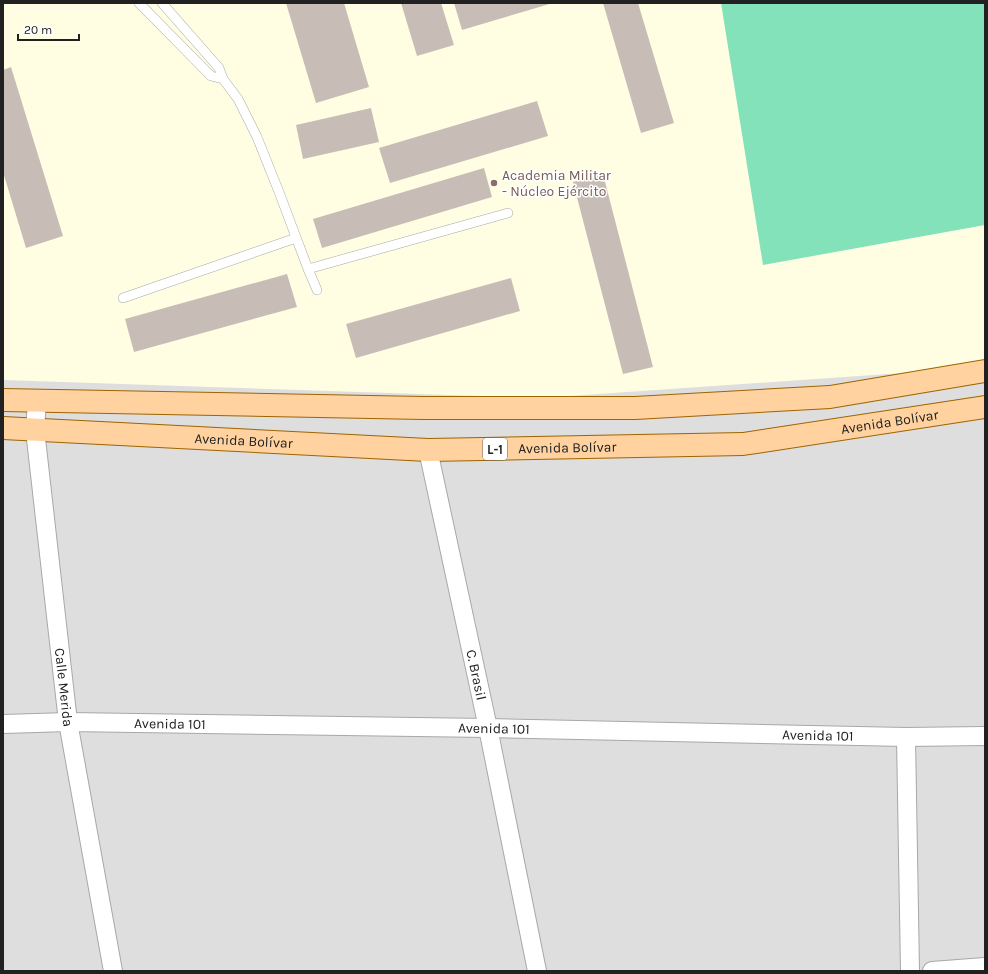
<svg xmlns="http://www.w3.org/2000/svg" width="988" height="974" font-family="Karla,sans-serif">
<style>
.residential{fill:#dfdede}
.education{fill:#fffee3}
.pitch{fill:#84e2ba}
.building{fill:#c7bdb6}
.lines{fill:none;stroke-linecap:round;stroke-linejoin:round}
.lane-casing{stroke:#a8a8a8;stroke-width:10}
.street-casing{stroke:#a8a8a8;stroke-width:20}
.primary-casing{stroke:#9e6400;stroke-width:24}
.lane{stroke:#fff;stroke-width:9}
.street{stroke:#fff;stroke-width:18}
.primary{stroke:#ffd29f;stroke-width:22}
.education-dot{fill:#8d6e63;stroke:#fff;stroke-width:1.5}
.labels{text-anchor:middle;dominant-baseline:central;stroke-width:3;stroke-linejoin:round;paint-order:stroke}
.shield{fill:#fff;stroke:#646464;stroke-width:1}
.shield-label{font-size:13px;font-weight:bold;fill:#212121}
.education-label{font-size:14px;fill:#785e54;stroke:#fff;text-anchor:start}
.street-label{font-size:14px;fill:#212121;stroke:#fff}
</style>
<rect width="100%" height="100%" fill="#f2eee7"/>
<path class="residential" d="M3 3H985V971H3Z"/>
<path class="education" d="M3 3H985V363L916 372 541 398 3 380Z"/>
<path class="pitch" d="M721 3H985V225L763 265Z"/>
<path class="building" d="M286 3H344L369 87 316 103Z
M401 3H441L454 45 417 56Z
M454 3H553L462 30Z
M603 3H638L674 123 641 133Z
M11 67 63 236 26 248 3 172V70Z
M537 101 548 136 390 183 379 148Z
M371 108 379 142 303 159 296 125Z
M484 168 492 197 322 248 313 219Z
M603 174 653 367 623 374 573 182Z
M287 274 297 307 134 352 125 319Z
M511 278 520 311 356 358 346 324Z"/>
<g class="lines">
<g class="lane-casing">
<path id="lane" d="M139 3 211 76 223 79
M162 3 219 68 223 79 238 99 257 137 279 192 308 269 317 290
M308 269 508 213
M123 298 296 238"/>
</g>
<g class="street-casing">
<g id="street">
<path id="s1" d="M37 401 35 430 68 722 113 971"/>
<path id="s2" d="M428 450 488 728 537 971"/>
<path id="s3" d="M3 724 68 722 488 728 906 737 985 736"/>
<path d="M906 737 910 971"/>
<path d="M932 971 985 967"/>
</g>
</g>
<g class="primary-casing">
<g id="primary">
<path d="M3 400 423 408H635L830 397 985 371"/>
<path id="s4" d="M3 428 428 450 743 444 985 407"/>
</g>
</g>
<use href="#lane" class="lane"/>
<use href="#street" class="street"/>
<use href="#primary" class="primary"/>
</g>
<circle class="education-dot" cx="494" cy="183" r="4"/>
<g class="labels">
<rect class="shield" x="483" y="438" width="24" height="22" rx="3"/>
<g class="shield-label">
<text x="495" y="449">L-1</text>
</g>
<g class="education-label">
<text x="502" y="175">Academia Militar<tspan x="502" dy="16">- Núcleo Ejército</tspan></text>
</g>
<g class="street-label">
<text stroke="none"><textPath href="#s4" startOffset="889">Avenida Bolívar</textPath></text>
<text stroke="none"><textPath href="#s4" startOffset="241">Avenida Bolívar</textPath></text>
<text stroke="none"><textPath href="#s4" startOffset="565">Avenida Bolívar</textPath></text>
<text stroke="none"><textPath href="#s2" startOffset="230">C. Brasil</textPath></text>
<text stroke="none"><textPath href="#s1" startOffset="288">Calle Merida</textPath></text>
<text stroke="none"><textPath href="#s3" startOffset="167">Avenida 101</textPath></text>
<text stroke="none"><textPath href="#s3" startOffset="491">Avenida 101</textPath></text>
<text stroke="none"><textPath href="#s3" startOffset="815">Avenida 101</textPath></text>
</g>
</g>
<rect width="988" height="974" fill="none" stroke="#212121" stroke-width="8"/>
<path d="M18 34v6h61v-6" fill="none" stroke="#212121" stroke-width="2"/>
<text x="24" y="34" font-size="12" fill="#212121" stroke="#ffffff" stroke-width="3" paint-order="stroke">20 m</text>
</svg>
